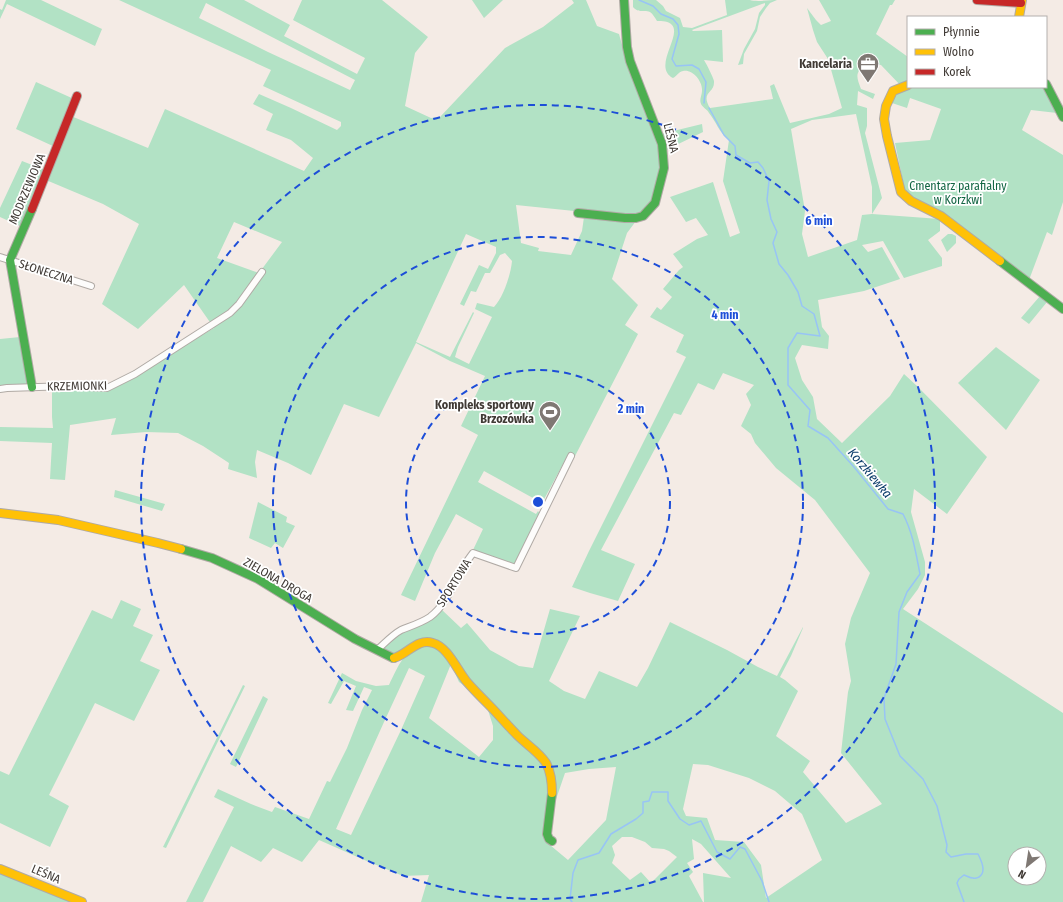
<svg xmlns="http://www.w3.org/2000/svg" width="1063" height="902" font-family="'Fira Sans Condensed',sans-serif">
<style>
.green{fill:#b2e2c5;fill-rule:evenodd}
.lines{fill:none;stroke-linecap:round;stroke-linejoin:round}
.stream{stroke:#98c4f5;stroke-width:1.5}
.street-casing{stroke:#b0aaa5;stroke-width:8}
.fast-casing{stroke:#b0aaa5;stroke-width:10}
.slow-casing{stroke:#b0aaa5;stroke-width:10}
.jam-casing{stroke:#b0aaa5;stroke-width:10}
.street{stroke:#fdfcfb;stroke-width:6}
.fast{stroke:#4caf50;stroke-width:8}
.slow{stroke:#ffc107;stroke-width:8}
.jam{stroke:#c62828;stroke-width:8}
.ring{fill:none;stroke:#1d4ed8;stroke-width:2;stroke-dasharray:7 5}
.labels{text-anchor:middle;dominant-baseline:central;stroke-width:3.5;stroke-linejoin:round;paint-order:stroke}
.poi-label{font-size:12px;font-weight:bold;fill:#403a35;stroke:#fff;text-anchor:end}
.street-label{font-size:12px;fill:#403a35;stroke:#fff}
.park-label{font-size:12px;fill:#126543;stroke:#fff}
.water-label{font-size:13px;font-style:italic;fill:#0b3c6a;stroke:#fff}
.centre{fill:#1d4ed8;stroke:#fff;stroke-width:2}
.ring-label{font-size:12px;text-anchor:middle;font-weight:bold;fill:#1d4ed8;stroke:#fff;stroke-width:3.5;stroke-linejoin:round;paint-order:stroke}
</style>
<rect width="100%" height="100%" fill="#f4ebe5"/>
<path class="green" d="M6 0H41L102 29 95 46 7 4 0 19V9L2 10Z
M119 0H244L290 25 284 36 357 74 365 58 293 20 302 0H382L428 37 415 53 405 106 431 118 440 117 505 48 543 27 574 3 572 0H586L597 26 619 34 627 63 653 128 661 155 660 173 651 205 640 215 584 212 516 205 521 243 539 248 538 251 571 255 582 231 584 217 636 221 627 233 612 279 638 305 625 325 638 334 574 458 568 455 542 503 484 471 478 482 536 514 538 511 540 514 515 564 473 550 483 529 456 514 435 553 415 601 401 595 478 435 461 426 485 376 450 361 416 343 379 417 344 404 311 475 288 463 257 450 255 462 257 478 228 469 229 463 203 446 178 433 146 432 111 435 116 418 70 425 65 480 50 479 52 443 0 441V427L53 428 52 417V389L88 388 112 389 128 381 187 344 214 328 184 285 138 329 102 304 139 224 103 204 46 180 71 116 148 148 165 109 304 171 313 158 291 140 266 130 273 114 253 104 259 94 291 108 337 130 341 126V122L263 86 271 70ZM206 3 355 80 350 90 268 52 199 18ZM234 222 282 242 259 273 217 258ZM466 234 496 247V253L488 269 479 265 460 304 464 306 471 291 476 292 485 273H490L500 255 505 253 512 261C511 274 503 298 494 307L477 303 475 309 492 317 469 364 455 357 458 347 474 313 473 312 450 357 416 342Z
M472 0H503L484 18Z
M633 0H656L663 6 666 11 680 18 683 27 692 28 727 15 725 0H750C756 2 770 0 777 0L770 3 766 8 760 17 757 31 744 54 743 64 738 65 744 49 755 29 759 13 765 5V3L692 30 693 31 722 30 723 62 704 60C707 65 713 77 714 81 715 94 700 91 710 108L773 99 770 86 774 84 790 123 829 114 842 108 828 59 817 42 813 30 807 8 816 20 821 25 831 21 819 0H895L892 5H890L876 34 908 57V87H1044L1057 113 1031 110 1022 130 1063 155V202L1052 235 1047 232 1029 280 995 253 980 243 958 223 918 201 905 191 895 143 930 140 941 109 910 98 907 108 892 103 896 93 903 88 881 65 866 63C855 73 856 76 861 89L875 94 873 99 858 91 857 105 867 108V126L865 133 882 198 872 214 940 219V231L928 240 942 258V266L904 278 883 241 862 245 868 252 882 247 900 279 864 291 818 300 822 327 829 336 828 349 802 345 795 358 802 380 813 397 817 419 842 443 890 396 904 374 917 386 987 457 947 514 914 489 911 512 925 562V575L918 589 903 609 1063 713V902H704L703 873 731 878 701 844 692 839 694 859 687 863 693 872 689 876 703 902H421L429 875 403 876 362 859 319 840 302 862 273 848 261 862 231 846 203 902H186L234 807 214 797 218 789 251 804 272 812 275 807 309 819 327 781 330 782 347 748 362 710 372 690 364 687 353 711 346 710 356 686 344 681 331 704 328 703 342 673 356 681 376 686 389 685C399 664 410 636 439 647L441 645 432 641H421L410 646 400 656 394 657 385 653 384 649 389 642 398 634 429 621 441 609 461 628 467 623 490 650 519 666 533 668 550 609 580 616 549 681 564 691 585 699 599 671 637 687 648 668 670 622 727 650 758 667 777 676 803 627V628L791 656 780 677 785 680 798 691 776 736 810 761 803 772 846 823 882 804 841 753 848 692 851 681 845 644 851 618 870 573 815 500 776 468 755 443 751 434 741 426 751 405 746 394 754 385 723 373 714 390 698 383 681 415 674 413 601 550 635 564 618 601 590 593 572 587 589 551 686 357 676 352 684 335 650 317 657 307 661 310 672 297 663 289 679 270 683 267 673 254 697 239 708 235 696 218 686 222 670 197 713 182 730 237 740 233 723 181 729 140C718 131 717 123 709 113 707 109 702 107 701 104 699 100 702 95 702 91 703 82 693 69 683 71 678 72 677 76 673 78 652 67 682 36 672 25 669 21 662 21 657 21 655 18 653 14 650 12 644 9 639 14 633 7ZM856 114 872 187V214L862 215 857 240 808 257 802 234 805 211 791 129 812 120ZM451 664 459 682 479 696 487 707 493 726V740L479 757 429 718ZM409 668 425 676 401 730 351 835 336 829 384 722ZM693 764 708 765 749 778 775 791 802 814 822 860 766 898 761 865 744 842 715 840 707 818 686 816 683 809ZM616 767 606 820 568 860 544 840 548 833 553 808 565 773 589 769ZM622 837H632L645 842 652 848 664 849 669 851 677 857 651 883 641 872 630 880 612 863 615 855 612 846ZM1015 854H1039V878H1015Z
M36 82 74 99 55 147 16 129Z
M702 124 703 132 666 150 661 134Z
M22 161 45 170 22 227 0 217V208Z
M948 234H952L956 236V243L947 252 941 240Z
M1040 296 1047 302 1029 324 1021 318Z
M20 337 30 384 0 386V339Z
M996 347 1040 380 1006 430 958 383Z
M115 490 165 504 162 511 114 497Z
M258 502 287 517 286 522 295 526 283 548 275 543 271 548 249 538Z
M121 600 141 609 133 626 153 635 140 661 160 670 134 721 95 703 49 795 69 806 50 847 0 823V771L9 775 92 610 112 619Z
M243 685 245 686 166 848 163 847Z
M263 696 268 699 236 767 230 764Z
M0 871 77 902H0Z"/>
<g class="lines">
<path class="stream" d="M639 0 653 6 661 14 673 19 678 25 679 34 672 59 676 66 692 65 699 69 706 82 704 103
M709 108 724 135 735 146 736 155 750 163 758 162 763 168 769 181 767 200 771 219 777 232 773 243 779 264 788 275 798 292 802 306 814 314 820 336 797 333 788 348V385L810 410 808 426 828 438 854 467 888 509 903 514C913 533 916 554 920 574L907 592 899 612 896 664 884 698 885 719 900 756 923 779 937 806 947 845 946 852 951 857 966 854H978C981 860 987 872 979 877 977 878 976 879 973 878 970 878 967 876 964 875L959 879 957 883 964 902
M572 902 570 899 573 873 578 860 599 853 611 834 636 819 643 813V802L649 801 652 792H668V801L680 819 689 825 701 821 717 852 730 859 740 847 745 849 762 881 769 902"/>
<g class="street-casing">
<path id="street" d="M0 257 91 286
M0 389 7 388 70 386 107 388 135 374 230 313 239 304 262 272
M377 650C385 643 392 635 401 630 411 626 421 623 430 617 447 604 453 584 464 566 467 561 470 557 473 553L516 568 571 456"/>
</g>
<g class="fast-casing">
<path id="fast" d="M1046 84 1063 117
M32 209 10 260 32 387
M578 213 625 218H636L643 216 655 203 664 168 662 144 630 61 627 47 624 0
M1000 261 1063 309
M181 549 212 558 258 579 355 639 393 658H394
M552 793 547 834 549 839 552 841"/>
</g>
<g class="slow-casing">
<path id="slow" d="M1019 17 1022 0
M908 85 893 91 886 106 884 119 887 136 901 192 911 201 941 216 1000 261
M0 513 58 520 158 543 181 549
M394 658C408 654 417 638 433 643 448 647 457 670 467 682 473 689 481 697 488 704 498 714 507 725 517 735 527 745 539 752 546 763 551 772 552 783 552 793
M0 869 82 902"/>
</g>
<g class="jam-casing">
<path id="jam" d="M977 0 1021 3
M32 209 77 96"/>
</g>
<use href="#street" class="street"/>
<use href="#fast" class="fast"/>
<use href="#slow" class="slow"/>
<use href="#jam" class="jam"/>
</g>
<g class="ring">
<circle cx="538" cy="502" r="132"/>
<circle cx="538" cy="502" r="265"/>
<circle cx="538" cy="502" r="397"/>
</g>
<defs>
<g id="office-pin" transform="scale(1.15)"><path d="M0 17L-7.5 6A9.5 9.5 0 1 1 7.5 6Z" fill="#7f7873" stroke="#fff"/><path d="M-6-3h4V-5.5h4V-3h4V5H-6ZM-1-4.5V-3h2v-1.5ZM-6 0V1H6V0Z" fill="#fff"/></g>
<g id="stadium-pin" transform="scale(1.15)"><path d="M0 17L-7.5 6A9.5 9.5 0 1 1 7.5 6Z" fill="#7f7873" stroke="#fff"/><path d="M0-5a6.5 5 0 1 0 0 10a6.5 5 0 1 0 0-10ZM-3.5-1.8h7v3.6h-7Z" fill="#fff"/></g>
</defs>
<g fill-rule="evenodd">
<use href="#office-pin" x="868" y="64"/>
<use href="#stadium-pin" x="550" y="412"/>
</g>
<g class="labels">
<g class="poi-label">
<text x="852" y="64">Kancelaria</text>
<text x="534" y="405">Kompleks sportowy<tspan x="534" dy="14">Brzozówka</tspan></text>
</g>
<g class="street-label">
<text transform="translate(671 138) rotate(76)">LEŚNA</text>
<text transform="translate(27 189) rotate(-67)">MODRZEWIOWA</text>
<text transform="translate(46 272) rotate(18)">SŁONECZNA</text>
<text transform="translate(77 386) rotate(-1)">KRZEMIONKI</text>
<text transform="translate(278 580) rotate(30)">ZIELONA DROGA</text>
<text transform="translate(454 583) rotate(-58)">SPORTOWA</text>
<text transform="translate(46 874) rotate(23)">LEŚNA</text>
</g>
<g class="park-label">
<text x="958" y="186">Cmentarz parafialny<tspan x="958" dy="14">w Korzkwi</tspan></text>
</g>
<g class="water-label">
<text transform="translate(870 473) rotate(50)">Korzkiewka</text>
</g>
</g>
<circle cx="538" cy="502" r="6" class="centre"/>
<g class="ring-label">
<text x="819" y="225">6 min</text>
<text x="725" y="319">4 min</text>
<text x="631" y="413">2 min</text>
</g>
<rect x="907" y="16" width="140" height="72" fill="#ffffff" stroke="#b3b0ae"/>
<rect x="915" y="29" width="20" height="6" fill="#4caf50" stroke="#b3b0ae"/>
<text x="943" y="36" font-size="12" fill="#403a35">Płynnie</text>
<rect x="915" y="49" width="20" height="6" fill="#ffc107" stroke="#b3b0ae"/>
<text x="943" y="56" font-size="12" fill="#403a35">Wolno</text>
<rect x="915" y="69" width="20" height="6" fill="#c62828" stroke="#b3b0ae"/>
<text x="943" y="76" font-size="12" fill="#403a35">Korek</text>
<g transform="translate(1027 866) rotate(210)"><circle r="19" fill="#ffffff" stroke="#b3b0ae"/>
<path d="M0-3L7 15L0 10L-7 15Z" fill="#7f7873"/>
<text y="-6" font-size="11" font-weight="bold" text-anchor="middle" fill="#403a35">N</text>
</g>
</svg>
